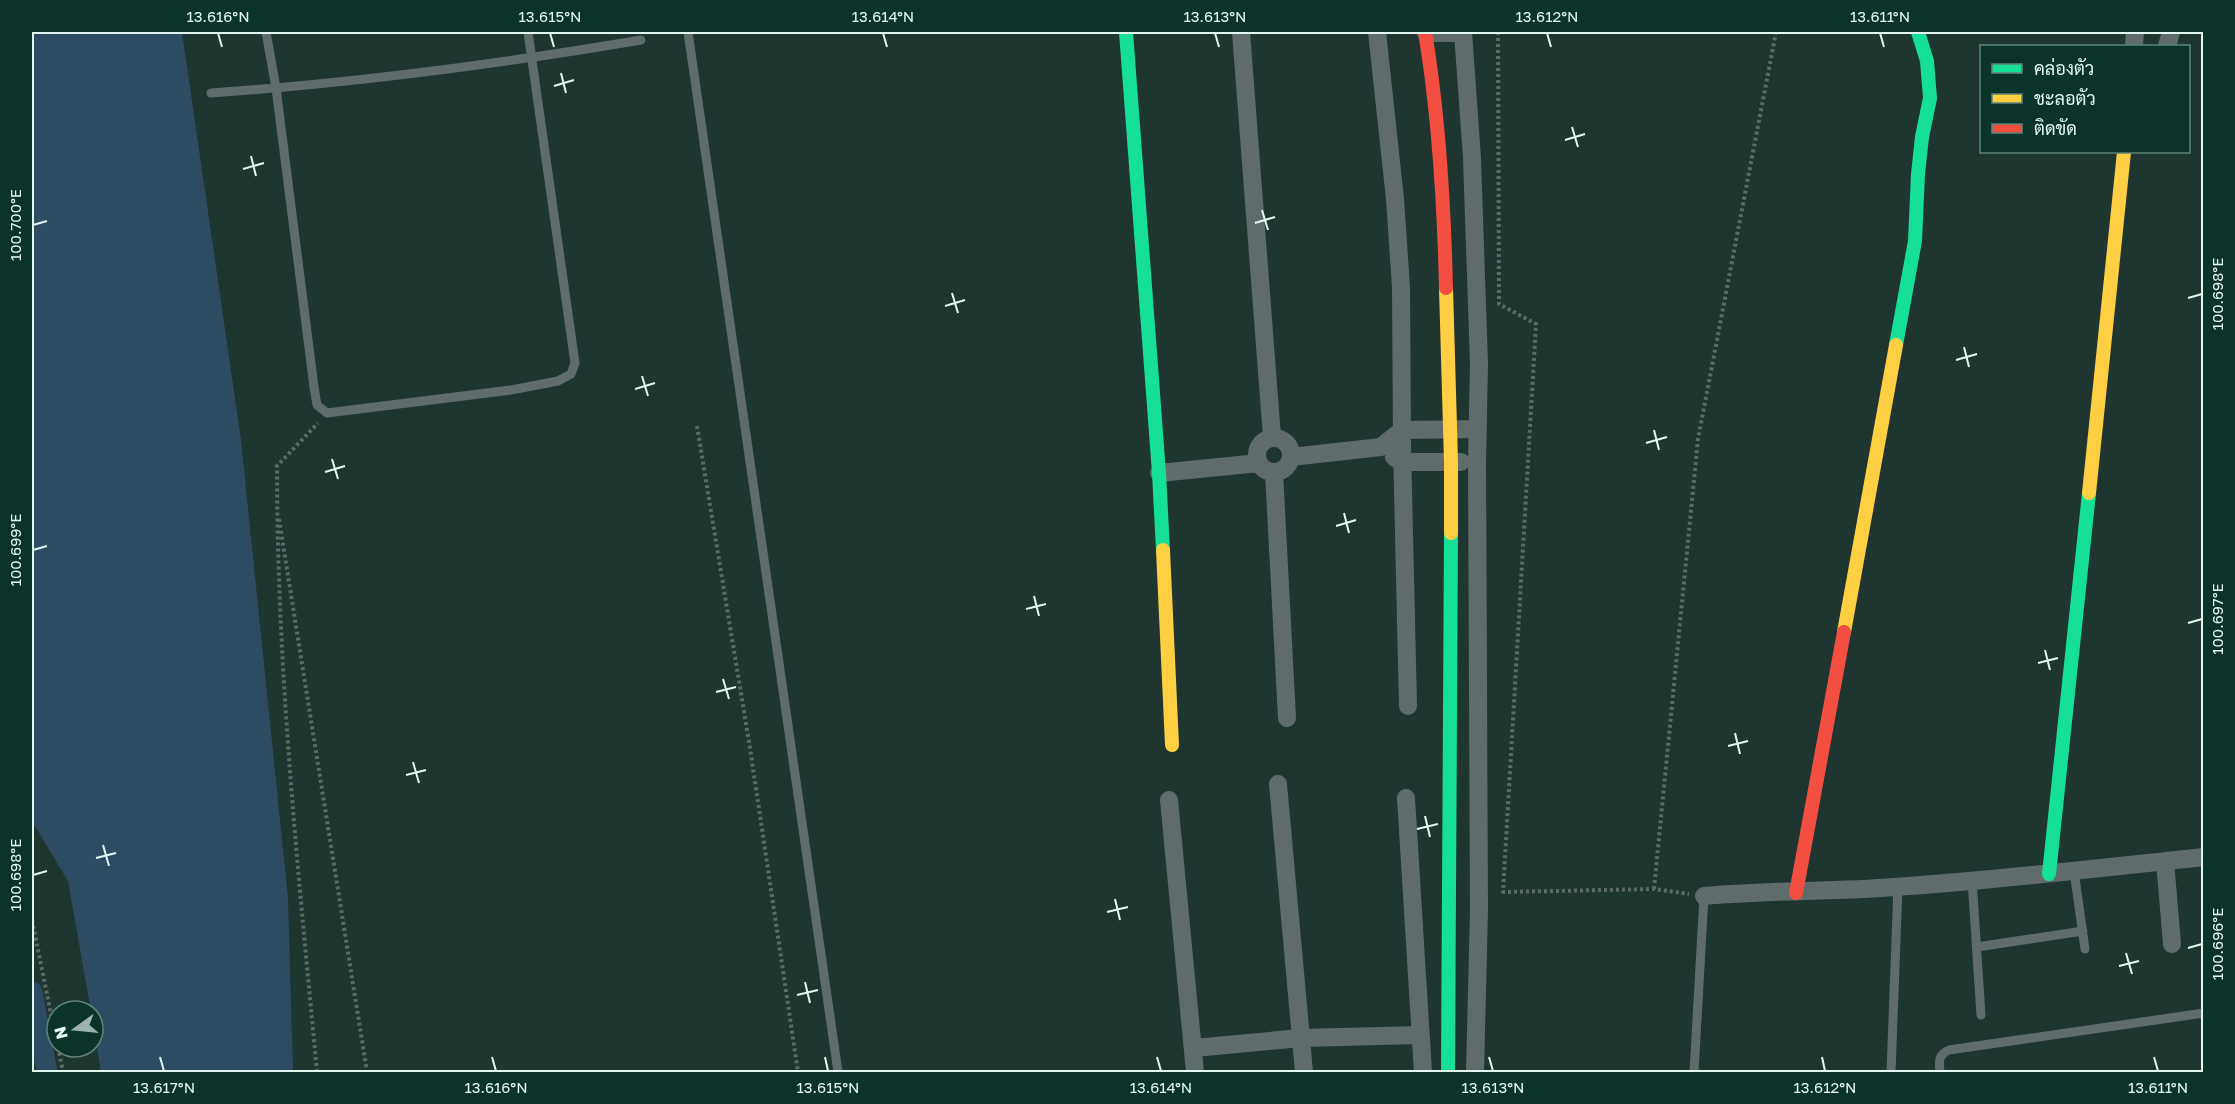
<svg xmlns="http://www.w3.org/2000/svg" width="2235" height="1104" font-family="'Golos Text',Sarabun,sans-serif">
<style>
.water{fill:#2d4c61}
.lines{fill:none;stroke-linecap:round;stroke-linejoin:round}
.canal{stroke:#2d4c61;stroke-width:21}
.path{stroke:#5c6a67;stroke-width:4;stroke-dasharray:3 3;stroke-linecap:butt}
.lane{stroke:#606c6c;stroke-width:9}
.street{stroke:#606c6c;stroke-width:18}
.fast{stroke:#16e098;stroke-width:14}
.slow{stroke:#ffcf43;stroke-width:14}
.jam{stroke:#f24e42;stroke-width:14}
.ticks{fill:none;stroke:#e1f7f0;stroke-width:2}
.neatline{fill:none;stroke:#e1f7f0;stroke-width:2}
.ticks-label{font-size:15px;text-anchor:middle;fill:#e1f7f0}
</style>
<rect width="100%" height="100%" fill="#1f3530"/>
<path class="water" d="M32 32H182L241 440 288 898 293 1072H101L93 1024V1011H91L68 881 32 821Z"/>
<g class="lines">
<path class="canal" d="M32 992 47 1072"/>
<path class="path" d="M1498 32 1499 304 1536 324 1503 892 1654 889 1689 894
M697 426 750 748 798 1072
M279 519 367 1072
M1654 889 1698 439 1776 32
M32 920 57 1044
M58 1047 63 1072
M317 1072C298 870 277 669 277 466L318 423"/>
<path class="lane" d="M266 32 276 88 314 387 317 405 327 413 511 390 558 381 571 374 575 363 528 32
M688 32 838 1072
M211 93C355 83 499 64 641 40
M2074 871 2085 949
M1972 880 1981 1015
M1977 947 2083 931
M1694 1072 1704 896
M1891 1072 1898 887
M1940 1072C1939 1061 1938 1055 1949 1050L2204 1013"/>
<path class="street" d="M1241 32 1272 437
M1377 32 1395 199 1401 287 1402 447 1408 706
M1463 32 1472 158 1479 364 1477 462 1479 910 1475 1072
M1426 33H1463
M2134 46 2135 32
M2167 46 2171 32
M1257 455a17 17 0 1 1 34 0a17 17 0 1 1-34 0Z
M1291 457 1381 447 1402 430 1477 429
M1394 457 1402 462H1461
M1274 472 1287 718
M1159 473 1259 463
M1278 784 1304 1072
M1406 798 1423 1072
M1169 800 1195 1072
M2165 861 2172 944
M1704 896C1768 890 1832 892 1895 887 1998 880 2101 868 2204 857
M1194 1048 1301 1038 1420 1035"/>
<path class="fast" d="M1126 32 1159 473 1163 550
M1896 345 1915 241 1918 174 1922 137 1930 98 1927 61 1918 32
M2049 874 2089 493
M1448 1072 1451 533"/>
<path class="slow" d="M1446 288 1451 462V533
M2089 493 2124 152
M1163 550 1172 745
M1844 632 1896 345"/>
<path class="jam" d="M1425 32C1439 116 1444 202 1446 288
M1796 893 1844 632"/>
</g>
<path class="ticks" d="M218 33 222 47M550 33 554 47M883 33 887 47M1215 33 1219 47M1547 33 1551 47M1880 33 1884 47M561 73 566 93M554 86 574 80M1572 127 1578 147M1565 140 1585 134M251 156 256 176M243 169 264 163M1262 210 1268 230M1255 223 1275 217M33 225 47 221M952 293 958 313M2188 298 2202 294M945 306 965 300M1964 347 1969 367M1956 360 1977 354M642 376 648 396M635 389 655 383M1654 430 1659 450M1646 443 1667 437M332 459 338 479M325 472 345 466M1344 513 1349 533M1336 526 1356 520M33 550 47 546M1034 596 1039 616M1026 609 1046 604M2188 623 2202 619M2045 650 2050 670M2038 663 2058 658M723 679 729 699M716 692 736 687M1735 733 1740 754M1728 746 1748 741M413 762 419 783M406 775 426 770M1425 816 1430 837M1417 829 1438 824M103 845 109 866M96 858 116 853M33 875 47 871M1115 899 1120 920M1107 912 1128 907M2188 948 2202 944M2126 953 2132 974M2119 966 2139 961M805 982 810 1003M797 995 818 990M160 1057 164 1071M492 1057 496 1071M825 1057 828 1071M1157 1057 1161 1071M1489 1057 1493 1071M1822 1057 1825 1071M2154 1057 2158 1071"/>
<rect width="2235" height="1104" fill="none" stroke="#0a342a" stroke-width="66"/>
<rect x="1980" y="45" width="210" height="108" fill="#0a342a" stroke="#608279" stroke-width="1.5"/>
<rect x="1992" y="64" width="30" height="9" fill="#16e098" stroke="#608279" stroke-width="1.5"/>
<text x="2034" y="75" font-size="18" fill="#e1f7f0">คล่องตัว</text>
<rect x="1992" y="94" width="30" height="9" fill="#ffcf43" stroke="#608279" stroke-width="1.5"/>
<text x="2034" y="105" font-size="18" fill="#e1f7f0">ชะลอตัว</text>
<rect x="1992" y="124" width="30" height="9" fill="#f24e42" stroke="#608279" stroke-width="1.5"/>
<text x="2034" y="135" font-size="18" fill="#e1f7f0">ติดขัด</text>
<g transform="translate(75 1029) rotate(255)"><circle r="28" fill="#0a342a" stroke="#608279" stroke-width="1.5"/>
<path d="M0-4.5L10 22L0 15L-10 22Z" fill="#9db3ad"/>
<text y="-9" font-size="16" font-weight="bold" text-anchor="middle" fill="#e1f7f0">N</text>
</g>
<rect x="33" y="33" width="2169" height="1038" class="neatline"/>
<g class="ticks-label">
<text x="218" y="22">13.616°N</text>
<text x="550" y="22">13.615°N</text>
<text x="883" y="22">13.614°N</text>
<text x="1215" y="22">13.613°N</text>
<text x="1547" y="22">13.612°N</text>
<text x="1880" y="22">13.611°N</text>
<text transform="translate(16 225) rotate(-90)" y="5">100.700°E</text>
<text transform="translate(2218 294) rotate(-90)" y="5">100.698°E</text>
<text transform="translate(16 550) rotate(-90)" y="5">100.699°E</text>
<text transform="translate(2218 619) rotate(-90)" y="5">100.697°E</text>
<text transform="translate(16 875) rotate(-90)" y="5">100.698°E</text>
<text transform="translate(2218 944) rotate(-90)" y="5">100.696°E</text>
<text x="164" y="1093">13.617°N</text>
<text x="496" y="1093">13.616°N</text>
<text x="828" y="1093">13.615°N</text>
<text x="1161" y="1093">13.614°N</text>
<text x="1493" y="1093">13.613°N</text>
<text x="1825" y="1093">13.612°N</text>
<text x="2158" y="1093">13.611°N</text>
</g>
</svg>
